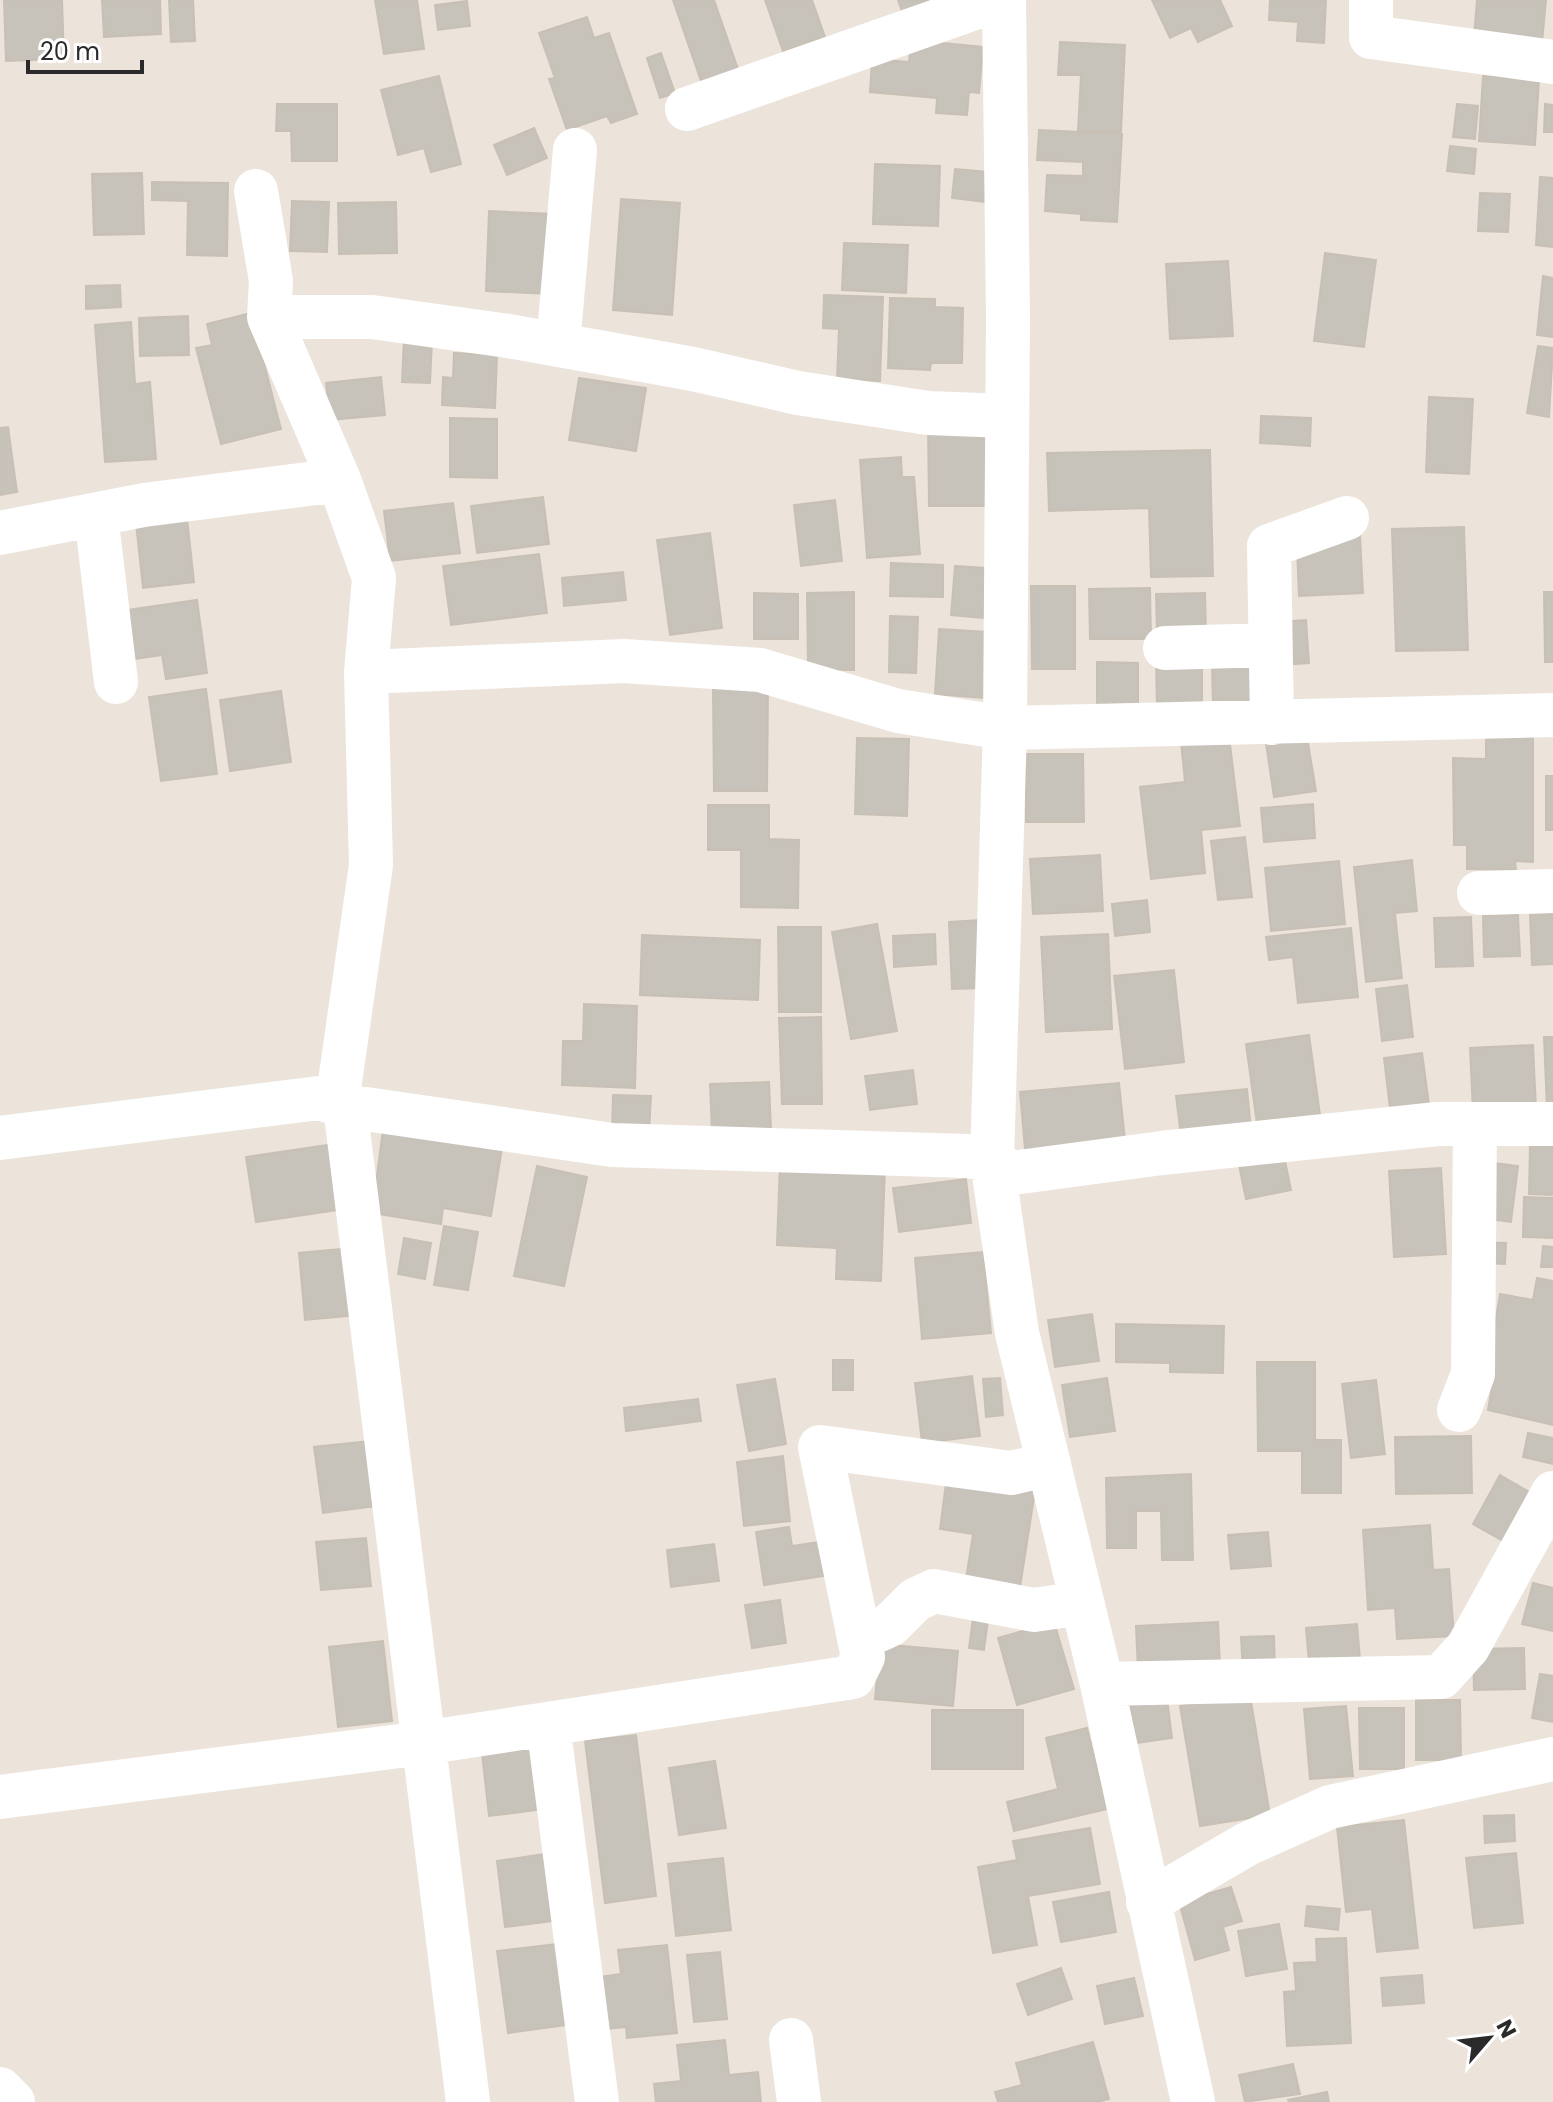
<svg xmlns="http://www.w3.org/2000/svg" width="1553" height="2102" font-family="Poppins,sans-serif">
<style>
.building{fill:#c7c2ba;stroke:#c8c0b5;stroke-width:2}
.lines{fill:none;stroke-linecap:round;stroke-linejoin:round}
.minor{stroke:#fff;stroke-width:44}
</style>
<rect width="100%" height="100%" fill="#ece4db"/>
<path class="building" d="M4 0H62L64 59 6 61Z
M102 0H160L161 34 104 37Z
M169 0H193L195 41 171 42Z
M375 0H417L424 49 384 54Z
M673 0H714L738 69 701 81Z
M765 0H812L825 37 783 51Z
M898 0H944L903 14Z
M1152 0H1220L1232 26 1198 42 1191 28 1170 38Z
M1270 0H1326L1324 43 1297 41 1298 22 1269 20Z
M1477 0H1546L1542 43 1474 36Z
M467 1 470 26 438 30 435 5Z
M587 17 594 38 609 33 637 114 611 123 607 116 567 130 549 79 555 78 539 33Z
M911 40 983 47 979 93 969 92 967 115 936 113 937 98 870 92 872 59 909 62Z
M1060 42 1125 45 1121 132 1078 130 1081 75H1058Z
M661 53 675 93 660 98 647 58Z
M439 76 461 164 431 172 424 148 398 155 381 90Z
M1483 76 1539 79 1535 145 1479 141Z
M277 104H337V161H292L291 131H276Z
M1457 104 1478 106 1475 139 1453 137Z
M1545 104 1553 105V132H1544Z
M534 128 547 158 507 175 494 145Z
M1039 130 1122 134 1117 222 1081 220V214L1045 211 1047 175 1083 176V162L1037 160Z
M1450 146 1476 149 1474 174 1447 171Z
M875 164 940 166 938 226 873 224Z
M955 169 987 172 984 202 952 198Z
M142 173 144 234 94 235 92 174Z
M1540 177 1553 178V247L1536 245Z
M152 182 228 183 227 256 187 255 188 201 152 200Z
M1480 193 1510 194 1508 232 1478 231Z
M621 199 680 203 672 315 613 310Z
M292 201 329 202 327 252 290 251Z
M396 202 397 253 339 254 338 203Z
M489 211 554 214 550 294 486 291Z
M844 243 908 245 906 293 842 290Z
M1325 253 1376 260 1364 347 1314 341Z
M1228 261 1233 336 1170 339 1166 264Z
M1543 276 1553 278V337L1537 335Z
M120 285 121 307 86 309V286Z
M824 295 883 297 880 381 837 379 839 329 823 328Z
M890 298 935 299V307L963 308 962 363H931L930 370 888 368Z
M251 313 281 429 221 444 196 348 212 345 207 324Z
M188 316 189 355 140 356 139 318Z
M131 322 135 384 150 382 156 459 105 462 95 325Z
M404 338 432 340 430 383 402 382Z
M1538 346 1553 348 1549 417 1527 413Z
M454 353 497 355 495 408 442 405 443 377 453 378Z
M381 377 385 415 330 420 326 383Z
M579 378 646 388 636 451 569 440Z
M1429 397 1473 399 1469 474 1426 472Z
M1261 416 1311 418 1310 446 1260 443Z
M450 418 497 419V478L450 477Z
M928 422H989L990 506H929Z
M8 427 17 492 0 495V428Z
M1210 450 1213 576 1151 577 1149 508 1049 511 1047 453Z
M901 457 902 477H914L920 554 867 558 860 460Z
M543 497 549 544 477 553 471 506Z
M835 500 842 561 801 566 794 505Z
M453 503 460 553 390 561 384 511Z
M186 509 194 582 143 588 135 514Z
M1464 527 1468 650 1396 651 1392 529Z
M710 533 722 628 670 635 657 540Z
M1360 536 1363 593 1299 596 1297 549 1325 538Z
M539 554 547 613 451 625 443 566Z
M891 563 943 565V597L890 596Z
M955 566 986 568 983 618 951 615Z
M623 572 626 600 564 606 562 578Z
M1031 586H1075V669H1032Z
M1150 588 1151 639H1090L1089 589Z
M854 592V670L808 669 807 593Z
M1544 592H1553V662H1545Z
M754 593 798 594V639H754Z
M1205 593 1206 633 1157 634 1156 594Z
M197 600 207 673 166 679 162 655 127 660 120 611Z
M890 616 918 617 916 673 889 672Z
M1306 620 1309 663 1281 665 1278 622Z
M939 629 988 632 984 698 935 694Z
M1202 660V707L1157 708 1156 661Z
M1097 662 1138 663V707H1097Z
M1212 666H1256V705H1213Z
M206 689 217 774 161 781 149 697Z
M713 689H768L767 791H714Z
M281 691 291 762 230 771 220 700Z
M1306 731 1316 791 1274 797 1265 737Z
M1486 731H1533V862L1515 861 1516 870 1467 869V845H1454L1453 758 1486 759Z
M1229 736 1240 826 1201 830 1205 873 1151 879 1140 787 1185 782 1181 742Z
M857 738 909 739 907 816 855 814Z
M1026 754H1083L1084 822H1026Z
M1546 776H1553V830H1546Z
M1313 804 1315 838 1264 842 1261 808Z
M708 805H769V839L799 840 798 908 741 907V850H708Z
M1245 837 1252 897 1218 900 1211 841Z
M1100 855 1103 911 1033 914 1030 859Z
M1412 860 1417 911 1395 913 1402 978 1366 982 1354 867Z
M1339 861 1345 924 1271 931 1265 868Z
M1147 900 1150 932 1115 936 1112 904Z
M1553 914V964L1532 965 1530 915Z
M1518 915 1520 956 1484 957 1483 916Z
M1471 917 1473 966 1436 967 1434 918Z
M980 920 984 988 952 989 949 922Z
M877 924 897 1031 851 1039 832 932Z
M778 927H821V1012H779Z
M1351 928 1358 997 1298 1003 1293 957 1269 960 1266 937Z
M935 934 936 964 894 967 893 936Z
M1108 934 1112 1029 1046 1032 1041 937Z
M642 935 760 940 758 1000 640 995Z
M1174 970 1184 1062 1125 1069 1114 976Z
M1407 985 1413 1037 1382 1041 1376 989Z
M584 1004 637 1006 635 1088 562 1085 563 1041H583Z
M821 1017 822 1104H782L779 1018Z
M1309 1035 1320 1115 1257 1124 1246 1044Z
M1544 1037H1553V1108L1547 1109Z
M1533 1045 1536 1109 1473 1112 1470 1048Z
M1422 1053 1430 1112 1391 1117 1384 1058Z
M913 1070 917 1104 870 1110 865 1076Z
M769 1082 771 1130 712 1132 710 1084Z
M1119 1083 1125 1140 1025 1149 1020 1092Z
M1247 1089 1251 1129 1181 1136 1176 1096Z
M613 1095 651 1096 649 1133 612 1132Z
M384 1122 503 1142 491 1216 443 1208 441 1224 372 1213Z
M335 1144 345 1209 256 1222 246 1157Z
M1530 1145 1553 1146V1195L1529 1194Z
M1284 1156 1291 1190 1246 1199 1239 1165Z
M780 1162 885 1166 881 1281 836 1279 837 1248 777 1245Z
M1494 1163 1518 1166 1511 1222 1487 1219Z
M537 1166 587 1177 564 1286 514 1276Z
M1441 1168 1446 1254 1394 1257 1389 1171Z
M966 1179 971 1223 899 1232 893 1188Z
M1524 1197 1553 1198V1238L1523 1237Z
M444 1226 478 1232 468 1290 434 1285Z
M404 1238 431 1243 425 1279 398 1274Z
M1482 1242 1506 1243 1505 1264 1481 1263Z
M1543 1246 1553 1247V1267H1541Z
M351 1248 357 1315 305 1320 299 1253Z
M983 1252 991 1333 922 1339 915 1258Z
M1537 1278 1553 1281V1425L1488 1410 1495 1368 1488 1366 1500 1294 1533 1300Z
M1092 1314 1099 1361 1055 1367 1048 1320Z
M1116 1324 1224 1326 1223 1373 1170 1372V1363L1116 1362Z
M833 1360H853V1390H833Z
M1257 1362H1315V1440H1341V1493H1302V1451H1258Z
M972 1376 980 1436 922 1443 915 1383Z
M1000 1378 1003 1415 986 1417 983 1379Z
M1107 1378 1115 1431 1070 1437 1062 1385Z
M775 1379 786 1444 749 1451 737 1385Z
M1376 1380 1385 1454 1351 1458 1342 1384Z
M698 1399 701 1421 626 1431 624 1408Z
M1528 1433 1553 1438V1464L1523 1457Z
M1471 1436 1472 1493 1396 1494 1395 1437Z
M369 1441 377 1506 323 1513 314 1447Z
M783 1456 790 1521 744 1526 737 1462Z
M1191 1474 1193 1560H1162L1161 1511H1136V1548H1107L1106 1478Z
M1500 1475 1531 1493 1503 1541 1473 1524Z
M947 1476 1035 1491 1018 1600 964 1592 973 1534 940 1529Z
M1430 1525 1433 1570 1449 1569 1454 1636 1397 1639 1395 1608 1368 1610 1363 1530Z
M789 1527 792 1546 820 1542 824 1576 764 1585 756 1532Z
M1268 1532 1271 1566 1231 1569 1228 1535Z
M366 1538 371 1586 321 1590 316 1542Z
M714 1544 719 1581 671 1587 667 1550Z
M1533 1583 1553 1588V1631L1522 1624Z
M780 1600 786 1643 752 1648 745 1605Z
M973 1618 988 1620 984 1650 969 1648Z
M1054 1622 1074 1689 1017 1705 998 1638Z
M1218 1622 1220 1667 1138 1671 1136 1626Z
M1357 1624 1360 1659 1309 1663 1306 1628Z
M1274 1636 1275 1671 1243 1672 1241 1637Z
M383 1641 392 1721 338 1727 329 1647Z
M880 1644 958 1651 953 1706 875 1699Z
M1524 1648 1525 1689 1474 1690 1473 1649Z
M1540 1674 1553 1676V1722L1532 1718Z
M1250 1695 1270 1815 1200 1826 1180 1706Z
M1167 1699 1172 1738 1136 1743 1130 1704Z
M1416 1700H1460L1461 1760H1416Z
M1346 1706 1353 1776 1310 1779 1304 1709Z
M1359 1708H1404V1769H1360Z
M932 1710H1023V1769H932Z
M1087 1728 1107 1809 1014 1831 1007 1802 1058 1789 1046 1738Z
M636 1735 656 1896 605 1903 585 1741Z
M530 1748 537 1810 489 1816 482 1753Z
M715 1761 726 1828 679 1835 669 1768Z
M1514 1815 1515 1841 1485 1843 1484 1816Z
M1404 1820 1418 1948 1377 1952 1372 1909 1346 1912 1337 1827Z
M1090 1828 1100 1884 1028 1896 1037 1945 993 1953 978 1867 1017 1860 1013 1841Z
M1516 1853 1523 1923 1474 1928 1466 1858Z
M545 1854 554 1921 505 1927 497 1861Z
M723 1858 731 1930 676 1936 668 1864Z
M1231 1887 1242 1921 1223 1927 1229 1950 1195 1960 1179 1902Z
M1109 1892 1116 1932 1061 1942 1053 1902Z
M1307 1906 1340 1909 1338 1930 1305 1926Z
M1279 1924 1287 1969 1246 1976 1238 1931Z
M1346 1938 1351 2043 1287 2046 1284 1992 1296 1991 1294 1963 1317 1962 1316 1939Z
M556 1944 567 2025 508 2033 497 1951Z
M667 1945 677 2033 627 2038 626 2027 597 2030 592 1978 621 1974 618 1950Z
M720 1952 727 2019 694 2022 687 1955Z
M1061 1968 1072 1999 1028 2015 1017 1984Z
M1422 1975 1424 2003 1383 2006 1381 1978Z
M1134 1978 1143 2016 1105 2024 1097 1986Z
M725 2040 729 2075 758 2072 761 2102H656L654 2084 681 2081 677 2045Z
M1093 2042 1109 2099 1097 2102H998L995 2092 1022 2085 1016 2063Z
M1293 2064 1300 2094 1245 2102 1239 2075Z
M1327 2092 1329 2102H1289L1288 2100Z"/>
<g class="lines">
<path class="minor" d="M1371 0V37L1553 62
M687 109 997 0
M256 191 271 281 269 317 339 480 374 578 366 672 371 865 339 1089 345 1106 468 2102
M269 317H372L508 336 693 369 798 393 928 413 1007 416
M558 345 575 150
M96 515 116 682
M0 533 144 505 339 480
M1165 648 1270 645
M366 672 624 661 760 670 898 711 1005 728 1008 318 1004 0
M1272 723 1269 546 1347 518
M1479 893 1553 891
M0 1138 319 1098 345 1106 612 1145 967 1156 992 1160 1012 1173 1162 1153 1437 1124H1553
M1459 1410 1473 1374 1475 1124
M859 1639 890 1625 915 1600 934 1591 1034 1610 1082 1603
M1102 1684 1441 1677 1468 1647 1553 1493
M548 1724 597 2102
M0 1797 423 1743 853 1677 863 1657 820 1447 1011 1473 1049 1464
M1148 1902 1247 1844 1330 1807 1553 1759
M791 2040 799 2102
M0 2089 13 2102
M1193 2102 1102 1684 1017 1333 992 1160 1005 728 1553 715"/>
</g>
<g transform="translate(1489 2038) rotate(62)" stroke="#ffffff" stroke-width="6" paint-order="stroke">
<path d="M0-6L14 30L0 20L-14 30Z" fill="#2a2a2a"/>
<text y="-12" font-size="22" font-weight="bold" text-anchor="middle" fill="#2a2a2a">N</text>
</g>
<path d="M28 60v12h114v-12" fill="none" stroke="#2a2a2a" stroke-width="4"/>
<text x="40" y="60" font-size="24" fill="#2a2a2a" stroke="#ffffff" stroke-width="6" paint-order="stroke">20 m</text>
</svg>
